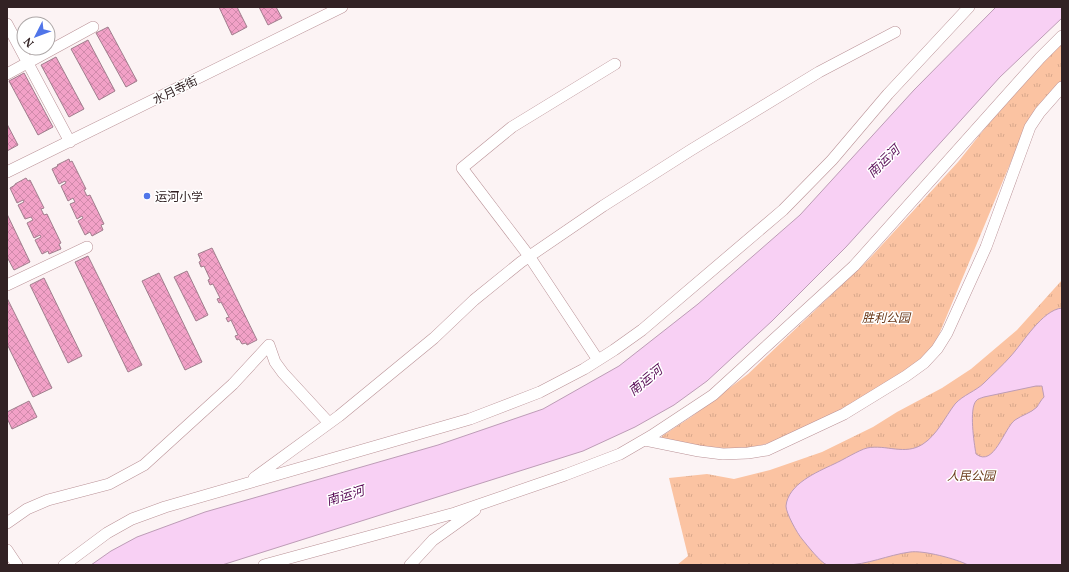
<svg xmlns="http://www.w3.org/2000/svg" width="1069" height="572" font-family="'PT Serif','Noto Sans SC',serif">
<style>
.park{fill:url(#park-tufts)}
.water{fill:#f8d0f4;stroke:#bd9cb6;fill-rule:evenodd}
.building{fill:url(#building-cross-hatch);stroke:#a07e8d}
.lines{fill:none;stroke-linecap:round;stroke-linejoin:round}
.minor-casing{stroke:#ba9297;stroke-width:12}
.minor{stroke:#fff;stroke-width:11}
.poi-dot{fill:#5075e9;stroke:#fff;stroke-width:1.5}
.labels{text-anchor:middle;dominant-baseline:central;stroke-width:3;stroke-linejoin:round;paint-order:stroke}
.street-label{font-size:12px;fill:#322224;stroke:#fff}
.poi-label{font-size:12px;fill:#322224;stroke:#fff;text-anchor:start}
.park-label{font-size:12px;font-style:italic;fill:#6b3a1a;stroke:#fff}
.water-label{font-size:13px;font-style:italic;fill:#5a0e58;stroke:#fff}
</style>
<defs>
<pattern id="park-tufts" width="24" height="20" patternUnits="userSpaceOnUse"><rect width="24" height="20" fill="#fbc3a2"/><path d="M3 7l-1-3M5 7V3M7 7l1-3M15 17l-1-3M17 17v-4M19 17l1-3" fill="none" stroke="#d8a78b"/></pattern>
<pattern id="building-cross-hatch" width="8" height="8" patternUnits="userSpaceOnUse"><rect width="8" height="8" fill="#f2a1c7"/><path d="M0 0l8 8M0 8l8-8" fill="none" stroke="#d08aab"/></pattern>
</defs>
<rect width="100%" height="100%" fill="#fcf3f4"/>
<path class="park" d="M1062 42V83L1025 128 938 337 927 354 901 374 871 394 798 432 778 440 762 445 740 449 707 447 662 439V436L691 417 748 374 869 259 958 162 1033 68Z
M1062 280V565H677L688 556 669 478 707 474 734 479 770 470 822 452 873 427 897 412 942 388 971 369 1017 330Z"/>
<path class="water" d="M996 7H1062V18L1000 77 846 247 772 321 707 381 674 405 635 427 583 451 222 565H91L111 551 137 537 205 512 438 445 543 409 619 366 698 304 800 215 914 90Z
M1062 308V565H968C957 559 923 550 910 552 888 555 867 565 845 565 840 565 831 567 827 565 820 562 807 545 802 539 797 533 786 513 786 506 788 484 817 472 834 464 843 460 859 450 867 448 886 444 905 456 923 444 937 435 945 417 955 404 963 395 976 391 984 383 993 374 1002 366 1010 357 1023 343 1042 310 1062 308ZM1036 386H1042L1044 397C1041 400 1039 404 1037 407 1031 413 1022 415 1015 420 1004 428 994 468 976 454 974 443 969 409 976 401 977 399 981 398 984 397Z"/>
<path class="building" d="M219 7H237L247 27 232 35Z
M259 7H276L282 18 268 25Z
M108 27 137 81 126 87 96 33Z
M88 40 115 91 99 100 71 49Z
M56 57 84 109 69 117 41 65Z
M24 73 53 127 38 135 9 81Z
M7 124 18 145 7 151Z
M69 159 70 162 72 161 86 189 84 190 87 196 90 195 104 224 101 225 103 230 92 236 90 232 85 235 78 221 83 218 82 216 77 219 70 204 75 202 73 198 68 201 61 186 66 183 65 181 59 184 52 169 58 166 57 165Z
M26 178 28 181 30 180 44 208 41 209 44 215 47 214 61 243 59 244 61 249 49 254 48 251 42 254 35 240 41 237 40 235 34 238 27 223 33 220 31 217 25 219 18 205 24 202 23 200 17 203 10 188 15 185V184Z
M7 214 30 262 14 270 7 257Z
M212 248 257 340 247 345 246 343 242 344 239 339 237 340 235 336 238 335 231 320 228 322 226 318 229 317 221 302 219 303 217 299 220 298 213 284 210 285 208 280 210 279 204 266 201 267 199 262 201 261 198 254Z
M88 256 142 365 128 372 75 262Z
M187 271 208 315 196 321 174 277Z
M159 273 202 362 185 370 142 281Z
M44 278 82 356 68 363 30 285Z
M7 298 52 388 33 397 7 344Z
M29 401 37 417 12 429 7 418V412Z"/>
<g class="lines">
<g class="minor-casing">
<path id="minor" d="M7 24 70 142
M7 74 93 27
M7 172 342 7
M7 285 87 247
M598 360 529 256 462 168 512 127 615 64
M645 440 699 451 723 454 748 453 767 450 844 414 906 376 924 363 937 349 947 333 986 247 1030 127 1040 112 1062 87
M254 478 339 416 434 338 474 300 521 262 603 206 691 150 819 72 895 32
M7 523 27 509 48 500 109 484 144 465 233 384 269 345 275 362 283 373 329 423
M7 550 17 565
M64 565 107 533 132 519 165 507 470 419 540 392 584 369 614 350 642 330 783 210 832 160 888 94 969 7
M264 565 455 513 565 475 620 454 651 436 713 395 854 266 1040 58 1062 36
M410 565 433 540 475 510"/>
</g>
<use href="#minor" class="minor"/>
</g>
<circle class="poi-dot" cx="147" cy="196" r="4"/>
<g class="labels">
<g class="street-label">
<text transform="translate(175 90) rotate(-26)">水月寺街</text>
</g>
<g class="poi-label">
<text x="155" y="196">运河小学</text>
</g>
<g class="park-label">
<text x="886" y="317">胜利公园</text>
<text x="971" y="475">人民公园</text>
</g>
<g class="water-label">
<text transform="translate(883 161) rotate(-44)">南运河</text>
<text transform="translate(645 380) rotate(-39)">南运河</text>
<text transform="translate(345 495) rotate(-17)">南运河</text>
</g>
</g>
<rect width="1069" height="572" fill="none" stroke="#322224" stroke-width="16"/>
<g transform="translate(36 36) rotate(228)"><circle r="19" fill="#ffffff" stroke="#ada7a7"/>
<path d="M0-3L7 15L0 10L-7 15Z" fill="#5075e9"/>
<text y="-6" font-size="11" font-weight="bold" text-anchor="middle" fill="#322224">N</text>
</g>
</svg>
